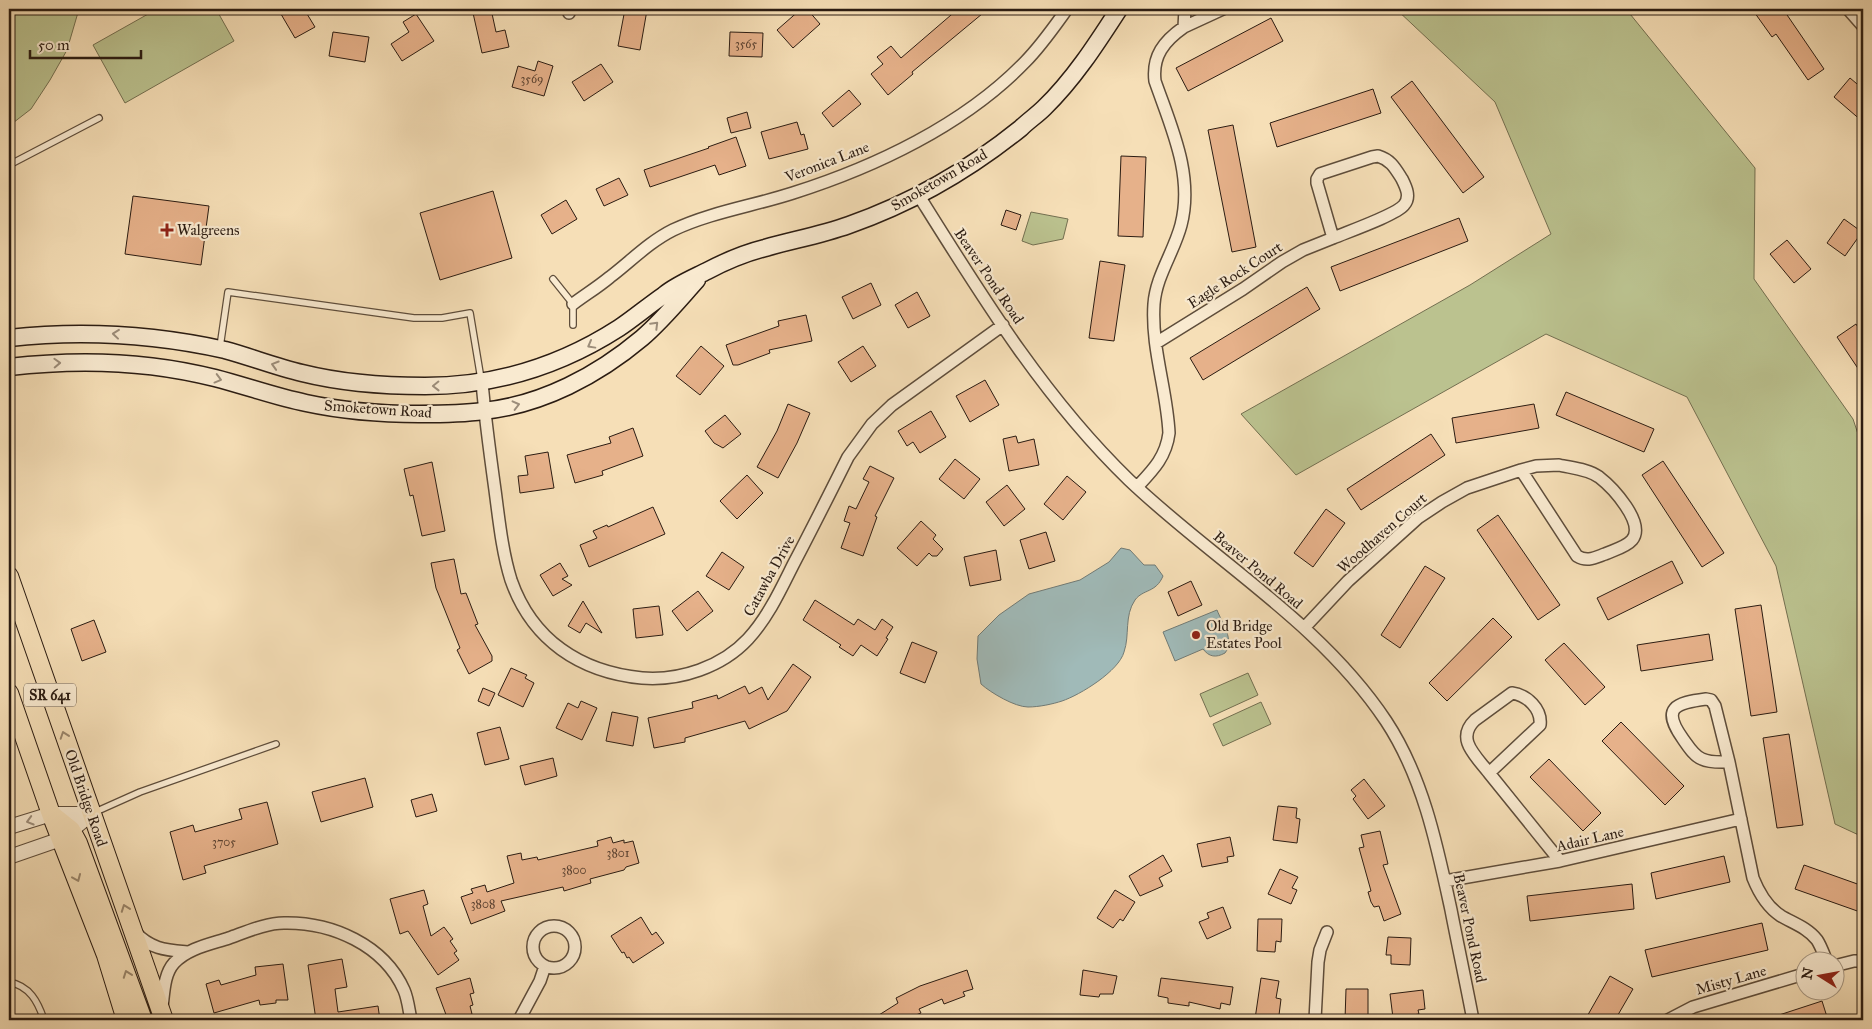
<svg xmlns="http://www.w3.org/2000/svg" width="1872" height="1029" font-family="'IM FELL Great Primer',serif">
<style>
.green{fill:#bbc28f;stroke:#736f50}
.water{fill:#a0bab8;stroke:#717b76}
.building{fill:#e6b18a;stroke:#2b1c12}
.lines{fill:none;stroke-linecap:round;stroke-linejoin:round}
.service-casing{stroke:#5e4d3b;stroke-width:8}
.minor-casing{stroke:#5e4d3b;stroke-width:14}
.tertiary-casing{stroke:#5e4d3b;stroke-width:16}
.secondary-casing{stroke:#2b1c12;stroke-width:19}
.primary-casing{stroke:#2b1c12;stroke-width:20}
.service{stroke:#f9ead0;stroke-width:5.5}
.minor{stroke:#f9ead0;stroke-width:11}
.tertiary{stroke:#f9ead0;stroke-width:14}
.secondary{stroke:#f9ead0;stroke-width:16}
.primary{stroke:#f6dfb7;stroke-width:18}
.oneway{stroke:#9c8d7a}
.oneway2{stroke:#9b876d}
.poi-dot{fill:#8f2418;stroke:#f9ead0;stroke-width:2}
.labels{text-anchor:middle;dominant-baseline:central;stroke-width:4.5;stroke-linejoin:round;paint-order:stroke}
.number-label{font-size:12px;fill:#5a4130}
.shield{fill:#f9ead0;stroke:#695a4b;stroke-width:1}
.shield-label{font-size:14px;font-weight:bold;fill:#2b1c12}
.street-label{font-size:15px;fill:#2b1c12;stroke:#f9ead0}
.poi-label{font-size:15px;fill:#2b1c12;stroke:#f9ead0;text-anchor:start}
</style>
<rect width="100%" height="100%" fill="#f6dfb7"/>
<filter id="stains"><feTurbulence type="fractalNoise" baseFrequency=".004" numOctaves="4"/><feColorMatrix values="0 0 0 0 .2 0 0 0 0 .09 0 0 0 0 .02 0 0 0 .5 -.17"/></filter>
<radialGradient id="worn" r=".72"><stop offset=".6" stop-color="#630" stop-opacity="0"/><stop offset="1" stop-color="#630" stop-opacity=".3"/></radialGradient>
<path class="green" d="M9 9H79L67 50 50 80 31 109 9 126Z
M157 9H216L234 41 125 103 93 45Z
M1396 9H1626L1755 168 1754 279 1853 419 1863 449V837L1835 824 1776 566 1687 397 1546 334 1296 475 1241 414 1470 285 1551 234 1495 102Z
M1031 212 1068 219 1063 239 1033 245 1022 241Z
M1248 673 1258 695 1210 717 1200 694Z
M1261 702 1271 724 1223 746 1213 724Z"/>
<path class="water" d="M1121 548 1130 550 1144 565H1155L1163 576C1156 593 1143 589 1135 600 1124 616 1130 635 1124 652 1119 671 1080 695 1062 701 1053 704 1039 707 1028 707 1015 707 991 693 981 684L977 659 978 636 999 615 1029 594 1080 580 1109 562Z
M1217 610C1222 623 1235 640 1225 653 1216 658 1209 657 1203 649L1175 661 1163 632Z"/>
<path class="building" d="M278 9H304L315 27 295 38Z
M491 9 496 32 505 30 509 47 482 53 473 13Z
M625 9 647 10 640 50 618 46Z
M801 9H807L820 24 793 48 777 30Z
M958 9H988L912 72 913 74 888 95 871 74 883 64 877 57 891 46 901 58Z
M1752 9H1783L1824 69 1808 80 1776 34 1772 37Z
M416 14 434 41 402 61 391 44 409 32 403 22Z
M1271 18 1283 41 1188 91 1176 68Z
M333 32 369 37 365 62 329 56Z
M730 32 763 33 762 57 729 56Z
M538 61 553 66 544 96 512 87 518 66 535 71Z
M601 64 613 82 584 101 572 82Z
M1850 78 1863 89V122L1834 97Z
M1412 81 1484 177 1463 193 1391 97Z
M1373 89 1381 113 1277 147 1270 123Z
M849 90 861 104 833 127 822 113Z
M747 112 751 128 731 133 727 118Z
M797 122 801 135 804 134 808 149 769 159 761 132Z
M1233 125 1256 247 1232 252 1208 130Z
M736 137 746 166 719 175 715 165 650 187 644 170 709 148 708 147Z
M1121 156 1146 157 1143 237 1118 236Z
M619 178 628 195 604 206 596 189Z
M493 191 512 258 440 280 420 213Z
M133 196 209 206 201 265 125 254Z
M566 200 577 219 552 234 541 215Z
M1006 210 1021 215 1016 230 1001 225Z
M1459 218 1468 241 1340 291 1331 267Z
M1844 219 1862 232 1845 256 1827 243Z
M1787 240 1811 269 1794 283 1770 254Z
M1100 261 1125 265 1114 341 1089 338Z
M871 283 881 305 853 319 842 297Z
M1307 287 1320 309 1203 380 1190 358Z
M917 292 930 316 908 328 895 305Z
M806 315 812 341 769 350 770 353 738 365H733L726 345 779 326 778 321Z
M1856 324 1863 336V376L1837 337Z
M701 346 724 366 700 395 676 376Z
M863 346 876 366 851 382 838 362Z
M985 380 999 405 970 422 956 396Z
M1566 392 1654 429 1644 452 1556 415Z
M788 404 810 413 797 443 778 478 757 467 777 431Z
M1534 404 1539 428 1456 443 1452 418Z
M931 411 946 437 920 453 913 442 907 446 898 431Z
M725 415 741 434 723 448 714 443 705 431Z
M633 428 643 456 602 471 603 475 575 483 567 455 611 443 609 437Z
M1431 434 1445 455 1361 510 1347 489Z
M1016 436 1018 443 1034 439 1039 465 1009 471 1003 439Z
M548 452 554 488 520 493 518 476 528 475 525 456Z
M955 459 980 479 964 499 939 479Z
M1663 461 1724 553 1702 567 1642 475Z
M432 462 445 531 422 536 413 495 410 496 404 469Z
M870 466 894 478 875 516 877 517 863 556 841 548 850 523 844 521 849 506 856 509 869 482 863 479Z
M747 475 763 493 737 519 720 501Z
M1067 476 1086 492 1063 520 1044 504Z
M1007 485 1025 509 1004 526 986 502Z
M653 507 665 534 589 567 580 545 597 538 593 531 607 525 608 527Z
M1326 509 1345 523 1313 567 1294 553Z
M1498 515 1560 605 1538 620 1477 530Z
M921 521 936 535 933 539 943 549 937 556H932L929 553 917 566 897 548Z
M1046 532 1055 561 1029 569 1020 540Z
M996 550 1001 580 970 586 964 557Z
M722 552 744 567 729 590 706 576Z
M454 559 461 594 466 593 478 624 475 625 492 656V661L469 674 457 650 460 648 436 588 431 563Z
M1672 561 1683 583 1608 620 1597 598Z
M560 563 568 576 562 579 572 585 553 596 540 575Z
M1425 566 1445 578 1400 648 1381 635Z
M1191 581 1202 605 1178 616 1168 592Z
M698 591 713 611 687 631 672 611Z
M815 600 854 625 858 619 875 630 882 619 893 627 886 638 888 639 877 656 861 645 853 656 839 647 841 645 803 620Z
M583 601 602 633 586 623 580 633 568 626Z
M1761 605 1777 712 1751 716 1735 609Z
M659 606 663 635 636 638 633 609Z
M1493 618 1512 637 1447 701 1429 683Z
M94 620 106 652 82 661 71 629Z
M1709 634 1713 660 1641 671 1637 645Z
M912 642 937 652 925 683 900 673Z
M1564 643 1605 687 1585 705 1545 660Z
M793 664 811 677 787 711 749 729 745 721 685 738V742L654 748 648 718 693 708 692 702 717 695 718 699 745 686 749 694 762 687 768 700Z
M511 668 527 675 525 678 534 683 523 707 498 695Z
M483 688 495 693 489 706 478 701Z
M581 701 597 708 582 740 556 728 568 703 578 708Z
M612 712 638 717 633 746 606 741Z
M1621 722 1684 786 1665 805 1602 741Z
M500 727 509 759 485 765 477 733Z
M1789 734 1803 825 1777 828 1763 738Z
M553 758 557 776 525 785 520 766Z
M1549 759 1601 813 1583 831 1530 777Z
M365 778 373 807 321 822 312 792Z
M1364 779 1385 806 1368 819 1353 799 1356 796 1351 790Z
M432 794 437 811 416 817 411 800Z
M267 802 278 844 204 866 206 873 183 880 170 832 193 825 195 832 242 819 239 809Z
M1278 806 1297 808 1296 818 1300 819 1297 843 1273 840Z
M1380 831 1388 864 1383 865 1401 914 1384 921 1379 906 1374 907 1371 902 1368 892 1371 891 1359 848 1364 847 1361 835Z
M611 837 613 843 624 840V843L633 841 639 863 626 867 624 870 590 879 591 883 564 891 563 887 501 901 505 911 471 924 461 897 473 893 471 889 485 885 487 892 514 883 507 856 521 853 522 860 537 857 538 860 598 846 597 841Z
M1230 837 1234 856 1227 857 1228 862 1202 867 1197 844Z
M1163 855 1172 871 1159 878 1163 886 1140 896 1129 876Z
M1724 856 1730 882 1656 899 1651 873Z
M1804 865 1863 886V913L1795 889Z
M1280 869 1298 877 1292 888 1297 890 1291 904 1268 894Z
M1632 884 1634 909 1530 921 1527 896Z
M424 890 428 904 423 906 431 936 444 927 453 939 450 941 457 951 454 953 459 960 438 975 408 931 400 934 390 899Z
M1115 890 1135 902 1123 921 1120 919 1113 928 1097 918Z
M1223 907 1231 928 1207 939 1199 922 1209 918 1207 913Z
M641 917 652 935 656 932 664 943 633 963 629 957 627 958 624 952 622 953 611 936Z
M1258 919H1282L1281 942 1276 941 1275 952 1257 951Z
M1762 923 1768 950 1652 977 1645 950Z
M1388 937 1411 938 1410 965 1391 964V955H1386Z
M342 959 347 987 335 989 338 1012 378 1006 380 1020H316L308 965Z
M283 964 288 1000H276V1003L260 1005 259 1000 214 1013 206 984 219 980 221 985 256 975 255 967Z
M967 970 973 989 963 992 965 996 944 1004 942 999 919 1009 921 1013 903 1020H871L898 1003 896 998 920 986Z
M1083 970 1117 976 1113 994H1100L1099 997 1080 995Z
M1610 976 1633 989 1615 1020H1585Z
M470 978 474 993 470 994 473 1005 470 1006 472 1014 448 1020 436 988Z
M1161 978 1233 987 1230 1005 1221 1003 1220 1009 1189 1002V1006L1168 1003V998L1158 996Z
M1261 978 1279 981 1276 998 1281 999 1279 1015H1277L1276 1020 1255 1019Z
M1346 989H1368V1020H1345Z
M1423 990 1425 1009 1418 1010 1419 1014 1393 1018 1390 994Z
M1822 1001 1828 1020H1770V1018Z"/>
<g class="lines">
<g class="service-casing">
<path id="service" d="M9 165 99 118
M553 279 573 304V325
M220 347 228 292 414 318H442L470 313 481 379
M93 813 140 792 276 744
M9 982C30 986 38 1002 44 1020"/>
</g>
<g class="minor-casing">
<path id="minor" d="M569 9V13
M1185 9 1184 27 1223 9
M1848 9 1863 26
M1378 156C1391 160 1395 168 1402 179 1406 187 1411 197 1404 205 1396 215 1347 232 1333 238L1317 183V179L1320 174 1372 157Z
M919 196C981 295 1044 398 1129 480 1214 561 1320 622 1386 721 1423 777 1437 845 1451 910 1458 946 1466 983 1473 1020
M573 304C585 295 598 287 610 277 631 261 649 242 673 230 711 212 753 206 793 193 875 167 964 125 1025 62 1041 46 1054 27 1067 9
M1156 343 1243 289 1282 262 1303 250 1333 238
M482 382C485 418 490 454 495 490 499 520 502 551 511 580 532 640 580 672 642 678 680 681 722 667 748 639 768 617 780 591 793 565 812 529 830 493 848 457L872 424 892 405 1003 325
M1559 465C1572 468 1588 469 1599 477 1612 487 1646 523 1632 540 1626 547 1614 550 1605 554 1594 558 1587 562 1577 556L1521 470 1536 466Z
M1137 487C1153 470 1166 457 1169 433 1167 390 1151 348 1154 304 1156 276 1174 252 1181 225 1194 175 1171 127 1155 81 1152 56 1164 41 1184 27
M1304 628 1348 581 1418 518 1442 502 1467 488 1521 470
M1512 693C1527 695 1542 709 1540 725L1489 773C1476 756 1455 739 1475 720Z
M1706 699 1711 700 1715 706 1729 762C1720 762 1710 763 1702 759 1694 756 1688 746 1683 739 1661 708 1675 703 1706 699Z
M1729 762 1753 878C1759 893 1767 907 1781 916 1793 923 1808 928 1817 940 1821 946 1824 955 1827 962
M1489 773 1560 861
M1445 881 1560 861 1741 819
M533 947a21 21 0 1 1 42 0a21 21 0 1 1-42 0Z
M135 932C150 949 166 950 187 952
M1834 966 1854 961H1863
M162 1007C164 992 164 974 174 963 188 948 211 944 229 938 246 932 266 923 284 923 332 922 384 945 404 990 408 999 409 1011 411 1020
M519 1020 540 981 545 966
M1315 1020 1318 962 1320 950 1327 932
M1668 1020 1693 1007 1804 974"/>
</g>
<g class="tertiary-casing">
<path id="tertiary" d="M9 827 51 814H91
M9 857 61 839 91 814"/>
</g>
<g class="secondary-casing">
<path id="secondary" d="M9 338C82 330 153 334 225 350 251 357 276 367 302 373 342 383 384 386 425 386 495 386 560 366 619 328 634 318 648 306 664 295 676 285 693 278 707 271 726 261 745 253 765 248 793 240 821 235 849 225 912 203 969 170 1021 128 1028 121 1037 115 1044 108 1074 79 1097 43 1119 9
M9 367C77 359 148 361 215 378 246 386 276 397 306 403 343 411 382 414 419 414 441 414 462 414 483 411 542 405 598 375 642 338 662 321 679 300 697 280"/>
</g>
<g class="primary-casing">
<path id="primary" d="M9 576 164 1020
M9 693 51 814 106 955 126 1020
M51 814 71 830 78 843 143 1020"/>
</g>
<use href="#service" class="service"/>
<use href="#minor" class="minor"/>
<use href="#tertiary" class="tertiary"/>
<use href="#secondary" class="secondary"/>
<use href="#primary" class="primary"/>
</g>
<defs><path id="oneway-chevron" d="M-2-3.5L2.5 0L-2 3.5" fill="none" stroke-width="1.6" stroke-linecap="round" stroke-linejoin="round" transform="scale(1.25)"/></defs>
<g class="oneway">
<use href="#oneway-chevron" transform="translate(655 325) rotate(-45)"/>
<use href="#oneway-chevron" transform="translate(116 334) rotate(-174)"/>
<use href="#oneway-chevron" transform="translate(591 345) rotate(151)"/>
<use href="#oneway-chevron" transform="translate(57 363) rotate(-2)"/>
<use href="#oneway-chevron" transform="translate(275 365) rotate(-163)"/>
<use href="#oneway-chevron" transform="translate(218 379) rotate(15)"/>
<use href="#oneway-chevron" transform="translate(436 386) rotate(179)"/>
<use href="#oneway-chevron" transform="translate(516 405) rotate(-14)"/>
<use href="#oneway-chevron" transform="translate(30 821) rotate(164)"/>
</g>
<g class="oneway2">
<use href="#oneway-chevron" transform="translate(64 735) rotate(-109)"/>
<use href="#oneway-chevron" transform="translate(77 878) rotate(67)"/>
<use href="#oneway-chevron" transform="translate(125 908) rotate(-110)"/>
<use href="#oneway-chevron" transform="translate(127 974) rotate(-110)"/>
</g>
<g class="poi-dot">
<path d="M164.5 222.5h5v5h5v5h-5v5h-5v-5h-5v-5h5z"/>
<circle cx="1196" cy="635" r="5"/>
</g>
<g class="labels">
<g class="number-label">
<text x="746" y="44">3565</text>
<text x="532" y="79">3569</text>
<text x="224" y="842">3705</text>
<text x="618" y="853">3801</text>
<text x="574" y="870">3800</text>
<text x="483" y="904">3808</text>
</g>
<rect class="shield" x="24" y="683.5" width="52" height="23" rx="4"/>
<g class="shield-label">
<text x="50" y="695">SR 641</text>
</g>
<g class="street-label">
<text transform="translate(827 162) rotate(-21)">Veronica Lane</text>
<text transform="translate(939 180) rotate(-30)">Smoketown Road</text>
<text transform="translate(1235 275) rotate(-33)">Eagle Rock Court</text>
<text transform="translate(989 276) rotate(56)">Beaver Pond Road</text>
<text transform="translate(378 409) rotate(4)">Smoketown Road</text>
<text transform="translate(1382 533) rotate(-41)">Woodhaven Court</text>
<text transform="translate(1258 570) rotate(40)">Beaver Pond Road</text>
<text transform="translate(769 576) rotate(-61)">Catawba Drive</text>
<text transform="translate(86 798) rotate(71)">Old Bridge Road</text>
<text transform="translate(1590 839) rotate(-13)">Adair Lane</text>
<text transform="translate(1470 928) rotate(78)">Beaver Pond Road</text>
<text transform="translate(1731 980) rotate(-16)">Misty Lane</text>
</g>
<g class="poi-label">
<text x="177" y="230">Walgreens</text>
<text x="1206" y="626">Old Bridge<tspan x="1206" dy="17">Estates Pool</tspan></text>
</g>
</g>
<rect width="1872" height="1029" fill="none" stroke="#f6dfb7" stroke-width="30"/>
<rect x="10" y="10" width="1852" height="1009" fill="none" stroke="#2b1c12" stroke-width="2.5"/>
<rect x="15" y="15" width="1842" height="999" fill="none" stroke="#2b1c12"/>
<g transform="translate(1820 976) rotate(281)"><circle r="24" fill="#f9ead0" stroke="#a79884"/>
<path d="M0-4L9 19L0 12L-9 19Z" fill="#8f2418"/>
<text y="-8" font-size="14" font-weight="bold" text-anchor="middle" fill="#2b1c12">N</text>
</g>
<path d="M30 50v8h111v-8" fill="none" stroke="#2b1c12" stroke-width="2.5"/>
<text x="38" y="50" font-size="15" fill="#2b1c12" stroke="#f9ead0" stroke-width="4" paint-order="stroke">50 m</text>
<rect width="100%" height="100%" filter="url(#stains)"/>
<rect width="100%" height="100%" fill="url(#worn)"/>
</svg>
